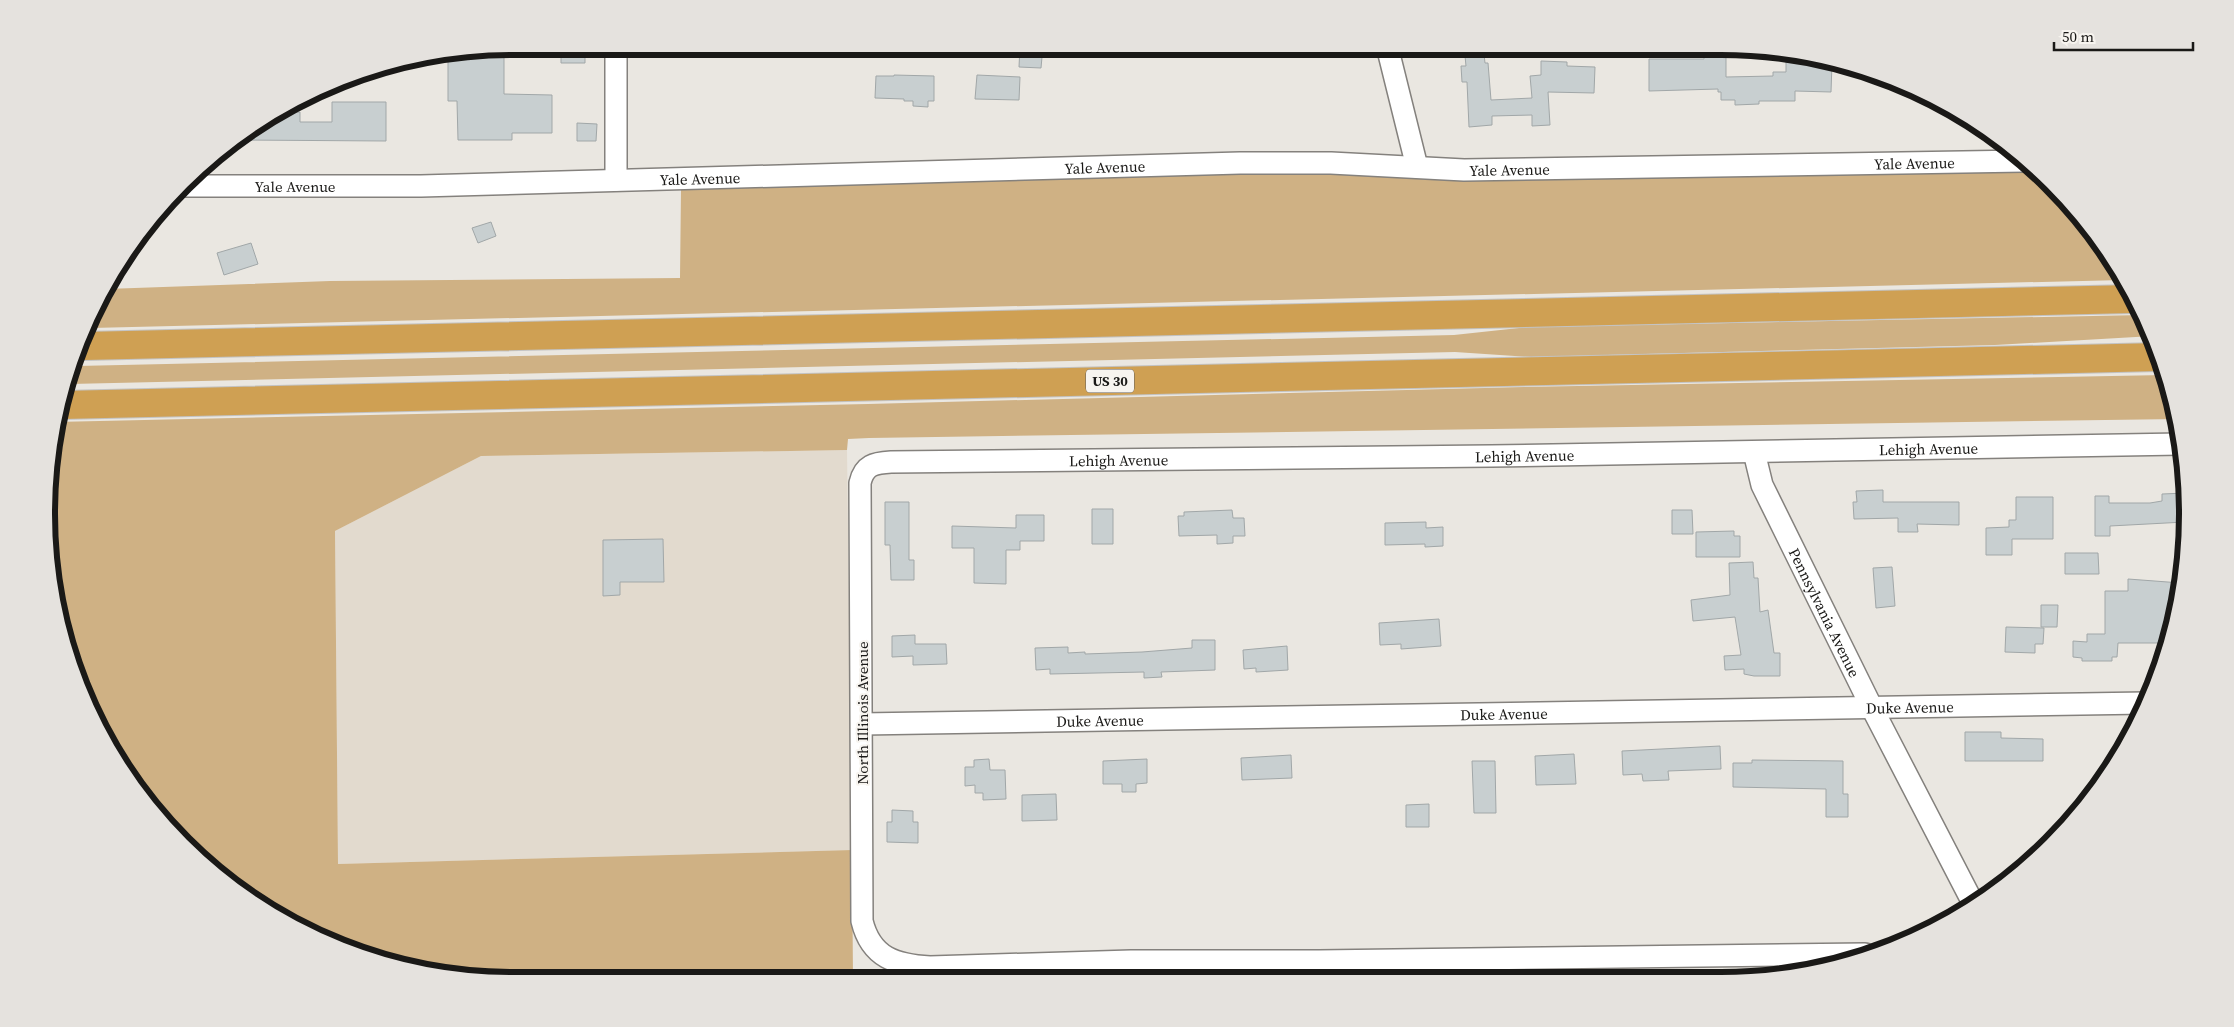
<svg xmlns="http://www.w3.org/2000/svg" width="2234" height="1027" font-family="'Source Serif 4',serif">
<style>
.built{fill:#e2dace}
.green{fill:#cfb184}
.building{fill:#c8cfd0;stroke:#a1a7a8}
.lines{fill:none;stroke-linecap:round;stroke-linejoin:round}
.minor-casing{stroke:#84817d;stroke-width:24}
.motorway-casing{stroke:#c3c3c3;stroke-width:30}
.minor{stroke:#fff;stroke-width:21}
.motorway{stroke:#cfa053;stroke-width:28}
.labels{text-anchor:middle;dominant-baseline:central;stroke-width:4;stroke-linejoin:round;paint-order:stroke}
.shield{fill:#f7f4ef;stroke:#5c5b58;stroke-width:1}
.shield-label{font-size:14px;font-weight:bold;fill:#1a1917}
.street-label{font-size:15px;fill:#1a1917;stroke:#f7f4ef}
.rim{fill:none;stroke:#1a1917;stroke-width:6}
</style>
<rect width="100%" height="100%" fill="#eae7e1"/>
<path class="built" d="M847 450 852 850 338 864 335 531 481 456Z"/>
<path class="green" d="M2036 171C2069 198 2103 243 2123 280L91 328 106 289 330 281 680 278 681 190 864 181 1192 173 1358 172 1430 180Z
M2142 315 2153 336 1995 345 1531 357 1455 352 70 384 77 366 1454 335 1528 327Z
M2165 375 2178 419 869 438 848 439 847 450 481 456 335 531 338 864 852 850 853 980 513 981 422 972 335 945 206 865 109 747 71 664 50 575 55 422 868 404 1524 387Z"/>
<path class="building" d="M561 46H585V63H561Z
M1020 46H1043L1041 68 1019 67Z
M1704 46 1726 47V77L1773 76V72H1786V62L1832 63 1831 92 1795 91V101H1759V104L1735 105V100H1721V92H1718V89L1649 91V59H1704Z
M504 48V94L552 95V133H512V140H458L457 101H448V57Z
M1484 54 1485 63H1488L1491 100 1532 98 1530 76 1541 75V61L1567 62V66L1595 67 1594 93 1548 92 1550 125 1532 126V115L1492 116V125L1469 127 1467 82H1462L1461 66H1466L1465 56Z
M894 75 934 76V101H928V107L913 106V101H904V99L875 98 876 76H894Z
M977 75 1020 77 1019 100 975 99Z
M332 102H386V141L237 140 271 115 300 112V122H332Z
M577 123 597 124 596 141H577Z
M491 222 496 236 478 243 472 228Z
M251 243 258 264 224 275 217 253Z
M1883 490V502H1959V525L1917 524 1918 532H1898V518L1854 519 1853 502H1857L1856 491Z
M2186 493 2188 513 2185 514V522L2110 526V536H2095V496H2109V503H2150L2162 501V494Z
M2016 497H2053V539H2012V555H1986V528L2009 527V520H2016Z
M885 502H909V560H914V580H891L890 545H885Z
M1092 509H1113V544H1092Z
M1232 510 1233 518H1244L1245 536H1233V543L1217 544V535L1179 536 1178 516H1184V512Z
M1672 510H1692L1693 534H1672Z
M1016 515H1044V541H1020V550H1006V584L974 583V548H952V526L1016 528Z
M1426 522V528L1443 527V546L1425 547V544L1385 545V523Z
M1734 531V536H1740V557H1696V532Z
M663 539 664 582H620V595L603 596V540Z
M2065 553H2098L2099 574H2065Z
M1753 562 1754 578H1758L1760 612 1768 610 1774 653H1780V676H1754L1744 674V669L1725 670 1724 656 1741 655 1735 617 1693 621 1691 600 1730 595 1729 563Z
M1892 567 1895 606 1876 608 1873 568Z
M2128 579 2181 583 2178 607H2169L2167 643H2118L2117 657H2112V661H2082V658L2073 657V641L2087 642V634H2105V591H2128Z
M2041 605H2058L2057 627H2041Z
M1439 619 1441 646 1401 649V644L1380 645 1379 623Z
M2006 627 2044 628 2043 644H2035V653L2005 652Z
M915 635V644H946L947 664 913 665V656L892 657V636Z
M1192 640H1215V670L1161 672 1162 677 1144 678V672L1050 674V669L1036 670 1035 648 1068 647V653L1085 652V654L1142 652 1192 648Z
M1287 646 1288 670 1256 672V668L1244 669 1243 650Z
M1965 732H2001V738L2043 739V761H1965Z
M1720 746 1721 769 1668 771 1669 780 1643 781 1642 774 1623 775 1622 751Z
M1574 754 1576 784 1536 785 1535 756Z
M1291 755 1292 778 1242 780 1241 758Z
M989 759 990 770H1005L1006 799 983 800V793H975V785L965 786V767H974V760Z
M1147 759V783L1136 784V792H1122V784H1103V761Z
M1752 760 1843 761V794H1848V817H1826V789L1733 787V763H1752Z
M1472 761H1495L1496 813H1474Z
M1056 794 1057 820 1022 821V795Z
M1429 804V827H1406V805Z
M892 810 913 811V822H918V843L887 842V822H892Z"/>
<g class="lines">
<g class="minor-casing">
<g id="minor">
<path d="M616 46V180"/>
<path d="M1387 46 1417 167"/>
<path id="s1" d="M186 186H421L1240 163H1331L1464 170 2024 161"/>
<path id="s2" d="M1754 452 1762 485 1871 706 1973 903"/>
<path id="s3" d="M862 724 2146 703"/>
<path id="s4" d="M1865 954 1319 961H1131L930 967C896 965 871 958 862 921L860 483C864 465 874 463 891 462L1491 456 2181 444"/>
</g>
</g>
<g class="motorway-casing">
<path id="motorway" d="M84 346 2133 299
M62 405 2159 357"/>
</g>
<use href="#minor" class="minor"/>
<use href="#motorway" class="motorway"/>
</g>
<g class="labels">
<rect class="shield" x="1086" y="369.5" width="48" height="23" rx="4"/>
<g class="shield-label">
<text x="1110" y="381">US 30</text>
</g>
<g class="street-label">
<text stroke="none"><textPath href="#s1" startOffset="1729">Yale Avenue</textPath></text>
<text stroke="none"><textPath href="#s1" startOffset="919">Yale Avenue</textPath></text>
<text stroke="none"><textPath href="#s1" startOffset="1324">Yale Avenue</textPath></text>
<text stroke="none"><textPath href="#s1" startOffset="514">Yale Avenue</textPath></text>
<text stroke="none"><textPath href="#s1" startOffset="109">Yale Avenue</textPath></text>
<text stroke="none"><textPath href="#s4" startOffset="2542">Lehigh Avenue</textPath></text>
<text stroke="none"><textPath href="#s4" startOffset="2138">Lehigh Avenue</textPath></text>
<text stroke="none"><textPath href="#s4" startOffset="1732">Lehigh Avenue</textPath></text>
<text stroke="none"><textPath href="#s2" startOffset="176">Pennsylvania Avenue</textPath></text>
<text stroke="none"><textPath href="#s3" startOffset="1048">Duke Avenue</textPath></text>
<text transform="translate(862 713) rotate(-90)">North Illinois Avenue</text>
<text stroke="none"><textPath href="#s3" startOffset="642">Duke Avenue</textPath></text>
<text stroke="none"><textPath href="#s3" startOffset="238">Duke Avenue</textPath></text>
</g>
</g>
<path d="M0 0H2234V1027H0ZM513 55H1721A458 458 0 0 1 2179 513V514A458 458 0 0 1 1721 972H513A458 458 0 0 1 55 514V513A458 458 0 0 1 513 55Z" fill="#e5e2de" fill-rule="evenodd"/>
<path class="rim" d="M513 55H1721A458 458 0 0 1 2179 513V514A458 458 0 0 1 1721 972H513A458 458 0 0 1 55 514V513A458 458 0 0 1 513 55Z"/>
<path d="M2054 42v8h139v-8" fill="none" stroke="#1a1917" stroke-width="2.5"/>
<text x="2062" y="42" font-size="15" fill="#1a1917" stroke="#f7f4ef" stroke-width="4" paint-order="stroke">50 m</text>
</svg>
